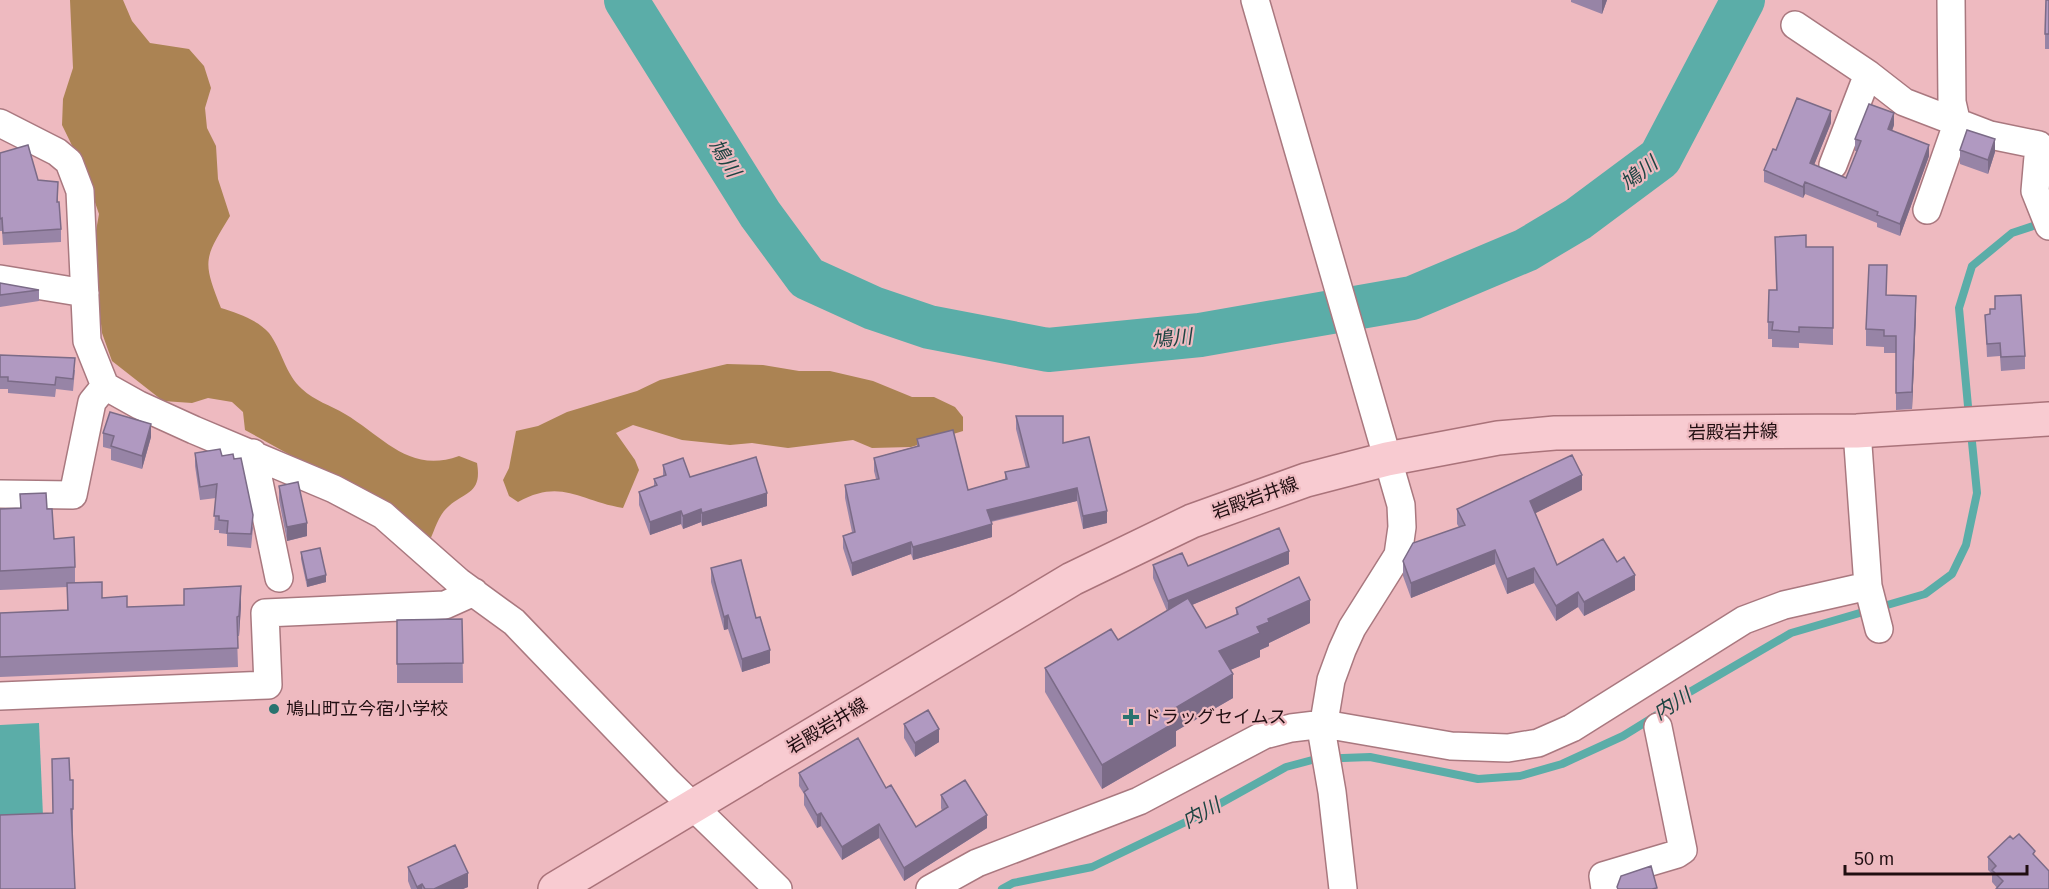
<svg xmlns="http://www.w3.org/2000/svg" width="2049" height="889" font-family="Arial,'Noto Sans JP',sans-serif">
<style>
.forest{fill:#ab8353}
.water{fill:#5bada8}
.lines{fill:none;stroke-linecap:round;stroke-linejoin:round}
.stream{stroke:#5bada8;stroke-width:8}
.river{stroke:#5bada8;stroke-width:44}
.minor-casing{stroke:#a9787f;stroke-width:30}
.major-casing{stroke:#aa737a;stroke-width:36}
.minor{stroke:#fff;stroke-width:27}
.major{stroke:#f8cbd1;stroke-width:33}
.wall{fill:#9784a6}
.shaded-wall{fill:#7b6b87}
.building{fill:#b099c1;stroke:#7b6b87;stroke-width:1.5}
.poi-dot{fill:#29736f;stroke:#eebac0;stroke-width:2}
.labels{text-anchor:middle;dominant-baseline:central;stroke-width:4.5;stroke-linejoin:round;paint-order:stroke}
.street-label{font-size:18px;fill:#200e11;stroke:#eebac0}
.poi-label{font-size:18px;fill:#200e11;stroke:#eebac0;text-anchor:start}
.water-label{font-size:20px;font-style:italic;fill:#1d4442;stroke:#eebac0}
</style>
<rect width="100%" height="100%" fill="#eebac0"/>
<path class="forest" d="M70 0H123L132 21 150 43 189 49 204 66 211 88 205 108 207 128 216 146 218 179 230 216C204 259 202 260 221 308 237 313 258 320 269 333 282 350 285 374 302 389 315 401 330 405 345 414 384 437 409 474 459 456L477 463C482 493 467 491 449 506 439 514 435 529 430 540L310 466 245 430 243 412 232 402 208 398 192 403 163 401 112 361 102 333 96 278 94 242 99 214 83 168 62 125 63 99 73 68Z
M727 364 763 365 799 371H830L873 381 912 397H934L955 407 963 417V431L911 447 872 448 853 440 788 448 752 443 730 445 682 440 633 425 616 433 635 460 639 470 623 508C579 501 562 478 518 502L509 496 503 480 509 468 516 431 538 426 567 412 637 391 660 380Z"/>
<path class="water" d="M39 723 43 816 0 817V725Z"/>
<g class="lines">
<path class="stream" d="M1969 417 1959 308 1972 266 2012 233 2042 223
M1002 889 1013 883 1092 867 1194 818 1286 767 1316 759 1370 757 1478 779 1520 776 1562 764 1623 736 1657 715 1664 707 1791 633 1925 594 1952 574 1966 545 1977 493 1971 432"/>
<path class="river" d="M626 0 760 214 807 278 873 308 929 327 1048 350 1200 335 1412 298 1526 250 1578 219 1660 158 1743 0"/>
<g class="minor-casing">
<path id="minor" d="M1255 0 1401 505 1402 527 1398 555 1352 628 1342 650 1331 680 1322 734 1332 792 1343 889
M1795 25 1868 74 1904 102 1990 135 2039 145 2035 191 2049 226
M0 123 57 152 69 162 80 191 87 341 105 386 139 405 194 430 334 489 383 515 459 582 514 622 668 782 778 889
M1833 165 1868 74
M1927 210 1957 124 1952 102 1951 0
M0 279 85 293
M253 453 279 578
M0 494 73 495 92 402 105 386
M1868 586 1879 629
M0 696 268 685 265 613 445 605 474 592
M930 889 977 863 1139 801 1264 735 1291 728 1324 724 1451 746 1508 748 1538 743 1572 728 1744 620 1784 605 1868 586 1857 431
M1605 889 1603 876 1677 854 1683 850 1658 727"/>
</g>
<g class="major-casing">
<path id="major" d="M555 889 1072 579 1192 521 1306 480 1387 459 1498 438 1555 433 1857 431 2049 419"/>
</g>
<use href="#minor" class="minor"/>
<use href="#major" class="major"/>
</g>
<path class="wall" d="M1571 0H1607L1602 14 1571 2Z
M2049 0V49H2045V34Z
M1831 123 1814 165 1846 178 1857 151H1855V139L1894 125 1892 131 1929 156 1900 236 1877 227V223L1805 194 1803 198 1764 182V170L1776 150Z
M1960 150 1995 152 1988 174 1960 164Z
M0 153 58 194V202L61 229V242L3 245 2 231H0Z
M1775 237 1806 247H1833V345L1799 343V348L1772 347V339H1768V322L1776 290Z
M0 283 39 290V301L0 307Z
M1887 295 1916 313 1912 409 1896 410V353H1884V347L1866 346V329Z
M1995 296 2025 356V369L2001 371 2000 356 1987 357 1985 315 1990 314 1995 309Z
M0 360 75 370 73 391 56 389 55 397 8 393V389H0Z
M1016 416 1063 443 1107 523 1083 529 1077 501 991 522 992 537 913 560 911 554 852 576 843 548V536L852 532 845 498V485L876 479 874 471V458L917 446V439L968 490 1005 479V472L1026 468 1016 429Z
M103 433 151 437 142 469 111 460V449L103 447Z
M195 453 222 456 253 528 251 548 227 546V534L219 533V530H214L216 498 200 500 195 466Z
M663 465 690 477 767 506 702 526 701 522 683 529 681 524 650 535 639 505V492L654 486V479L663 476Z
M279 486 307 536 287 541 279 500Z
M1582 490 1535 513 1557 565 1617 562 1635 590 1584 616 1578 607 1556 621 1534 583 1507 594 1495 564 1411 598 1403 576V561L1459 527 1457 524V509Z
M20 494 47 509 54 539 75 567V583L102 598 127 607 184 605V589L241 606 239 636H237L238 667 0 677V613L67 610V587L0 590V509L20 508Z
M301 552 326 582 307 587 301 559Z
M1289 564 1192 605 1206 628 1236 615V608L1310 623 1269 643V646L1260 650V657L1230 670 1233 698 1176 731V746L1102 789 1045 692V668L1118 640 1167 611 1153 578V565L1188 566Z
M711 568 756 618 770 663 742 672 728 629 724 630 711 582Z
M462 619 463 683H397V620Z
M904 724 939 742 915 757 904 738Z
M799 773 886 788 916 827 942 811 941 808V795L987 828 904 881 879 838 842 860 821 826 817 828 804 805V794L799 786Z
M70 780H73V833H72L52 813Z
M2013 839 2035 851 1997 888 1992 882V874L1988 870V857Z
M408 867 468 887 463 889H411L408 881Z"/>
<path class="shaded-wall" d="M1602 0H1607L1602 14Z
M1831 111V123L1810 175V163Z
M1894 113V125L1888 141V129Z
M1995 139V152L1988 174V160Z
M1929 145V156L1900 236V224Z
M1805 182V194L1803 198V187Z
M1916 296V313L1912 409V392Z
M151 424V437L142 469V456Z
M1582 475V490L1530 516V501Z
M1077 488V501L987 522V510Z
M767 493V506L702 526V513Z
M701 509V522L683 529V516Z
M681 511V524L650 535V522Z
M1107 511V523L1083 529V516Z
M307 523V536L287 541V527Z
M992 524V537L913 560V547Z
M911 542V554L852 576V563Z
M1495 550V564L1411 598V583Z
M1289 551V564L1168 615V601Z
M1534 568V583L1507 594V579Z
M326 575V582L307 587V580Z
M1635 575V590L1584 616V602Z
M241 586V606L239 636V616Z
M1578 592V607L1556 621V606Z
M1310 600V623L1269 643V646L1260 650V657L1219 675V651L1268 619Z
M728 615V629L724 630V617Z
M770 650V663L742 672V659Z
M1233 674V698L1176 731V746L1102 789V765L1170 711Z
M939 729V742L915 757V743Z
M821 813V826L817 828V815Z
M987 815V828L904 881V868Z
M879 824V838L842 860V847Z
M468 873V887L463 889H434Z
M422 884V889H417V887Z"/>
<path class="building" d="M2046 0H2049V34H2045Z
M1797 98 1831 111 1810 163 1846 178 1861 141 1855 139 1869 104 1894 113 1888 129 1929 145 1900 224 1877 215 1878 212 1805 182 1803 187 1764 170 1773 149 1776 150Z
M1967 130 1995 139 1988 160 1960 150Z
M28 145 38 180 58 182 57 202H59L61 229 3 233 2 218 0 219V153Z
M1806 235V247H1833V328L1799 327V332L1772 330 1773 322H1768L1769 290H1777L1775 237Z
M1869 265H1887L1886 295 1916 296 1912 392 1896 393V336H1884V330L1866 329Z
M0 283 39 290 0 295Z
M2021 295 2025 356 2001 357 2000 343 1987 344 1985 315 1990 314V309H1995V296Z
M0 355 75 358 73 379 56 377 55 385 8 381V377H0Z
M110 412 151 424 142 456 111 446 114 436 103 433Z
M1016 416H1063V443L1089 437 1107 511 1083 516 1077 488 987 510 992 524 913 547 911 542 852 563 843 536 855 532 845 485 879 479 874 458 919 446 917 439 953 430 968 490 1007 479 1005 472 1029 467Z
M220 449 222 456 233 454 234 459 241 458 253 515 251 534 227 533 228 521 219 520V516H214L217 484 200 487 195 453Z
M1572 455 1582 475 1530 501 1557 565 1603 539 1617 562 1624 557 1635 575 1584 602 1578 592 1556 606 1534 568 1507 579 1495 550 1411 583 1403 561 1413 543 1465 525 1457 509Z
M756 457 767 493 702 513 701 509 683 516 681 511 650 522 639 492 657 485 654 479 666 475 663 465 683 458 690 477Z
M298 482 307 523 287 527 279 486Z
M46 493 47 509H52L54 539 74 537 75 567 0 571V509L21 508 20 494Z
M1279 528 1289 551 1168 601 1153 565 1182 553 1188 566Z
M320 548 326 575 307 580 301 552Z
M741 560 756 618 760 617 770 650 742 659 728 615 724 617 711 568Z
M1299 577 1310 600 1268 619 1269 622 1257 627 1260 633 1219 651 1233 674 1170 711 1176 722 1102 765 1045 668 1111 629 1118 640 1188 598 1206 628 1238 614 1236 608Z
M102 582V598L127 596V607L184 605V589L241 586 239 616 237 617 238 648 0 657V613L68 610 67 583Z
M462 619 463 663 397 664V620Z
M928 710 939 729 915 743 904 724Z
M858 738 886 788 891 785 916 827 948 807 941 795 965 780 987 815 904 868 879 824 842 847 821 813 817 815 804 792 808 789 799 773Z
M69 758 70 780H73V809H71L75 889H0V815L53 813 52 759Z
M2019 834 2035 851 2033 854 2049 871V889H1996L2003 881 1992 870 1996 866 1988 857 2010 836 2013 839Z
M455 845 468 873 434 889H425L422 884 417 887 408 867Z
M1651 866 1657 888 1652 889H1618L1617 887 1621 876Z"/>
<g class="poi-dot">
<circle cx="274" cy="709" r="6"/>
<path d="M1128 708h6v6h6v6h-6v6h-6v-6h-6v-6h6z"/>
</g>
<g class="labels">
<g class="street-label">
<text transform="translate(1733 432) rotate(-1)">岩殿岩井線</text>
<text transform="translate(1255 498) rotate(-20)">岩殿岩井線</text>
<text transform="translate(827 726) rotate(-31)">岩殿岩井線</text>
</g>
<g class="poi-label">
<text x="286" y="709">鳩山町立今宿小学校</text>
<text x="1143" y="717">ドラッグセイムス</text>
</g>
<g class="water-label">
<text transform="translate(725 158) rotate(58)">鳩川</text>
<text transform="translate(1639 173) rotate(-38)">鳩川</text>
<text transform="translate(1172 338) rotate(-6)">鳩川</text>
<text transform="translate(1672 704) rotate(-32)">内川</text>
<text transform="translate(1201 813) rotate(-28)">内川</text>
</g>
</g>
<path d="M1845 865v9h182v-9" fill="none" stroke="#200e11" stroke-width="3"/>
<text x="1854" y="865" font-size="18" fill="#200e11" stroke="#eebac0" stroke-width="4.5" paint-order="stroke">50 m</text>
</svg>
